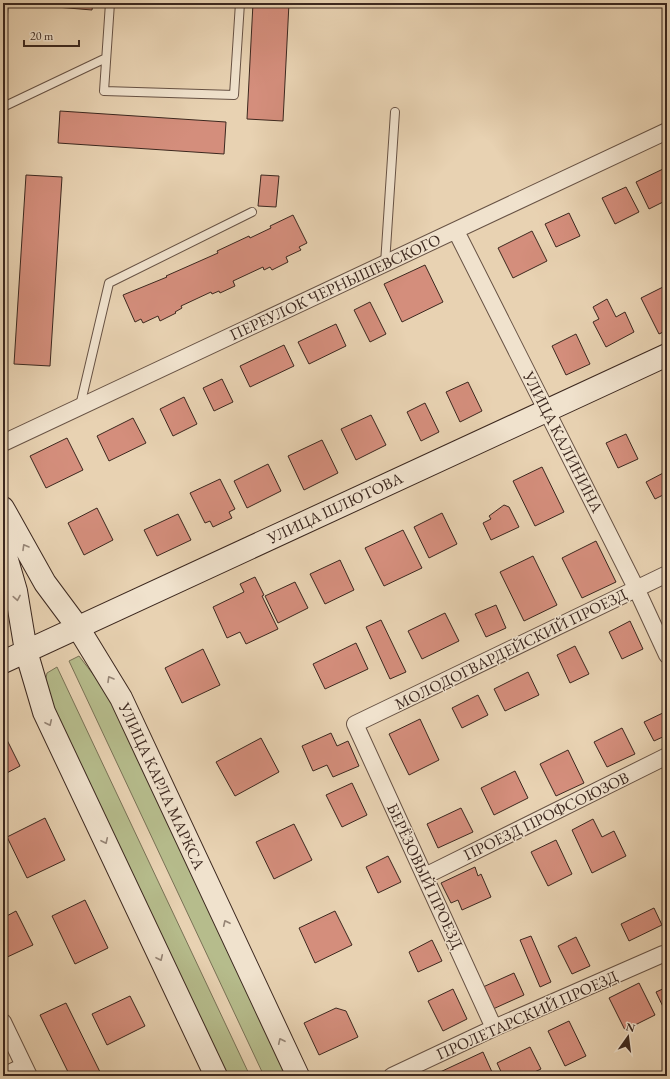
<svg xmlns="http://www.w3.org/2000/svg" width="670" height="1079" font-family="'EB Garamond',serif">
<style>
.green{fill:#b6bc8c;stroke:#797256}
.building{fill:#d48e7c;stroke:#3c281f}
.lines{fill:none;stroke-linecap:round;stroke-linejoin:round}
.lane-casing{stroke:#675244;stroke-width:10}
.street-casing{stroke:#675244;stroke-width:18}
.secondary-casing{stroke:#3c281f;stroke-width:24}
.lane{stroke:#f0e2cd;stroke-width:8}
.street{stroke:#f0e2cd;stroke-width:16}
.secondary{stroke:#f0e2cd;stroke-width:22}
.oneway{stroke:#968576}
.labels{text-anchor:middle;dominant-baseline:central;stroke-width:3;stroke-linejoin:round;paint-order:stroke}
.street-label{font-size:16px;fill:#3c281f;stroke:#f0e2cd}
</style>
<rect width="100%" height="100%" fill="#e8d2b2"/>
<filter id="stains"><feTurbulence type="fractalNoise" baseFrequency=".005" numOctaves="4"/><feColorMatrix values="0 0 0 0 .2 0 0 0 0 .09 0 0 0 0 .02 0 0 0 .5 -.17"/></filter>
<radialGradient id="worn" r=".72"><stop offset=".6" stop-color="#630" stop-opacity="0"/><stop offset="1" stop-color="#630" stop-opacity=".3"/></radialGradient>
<path class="green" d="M79 656 109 695 288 1076H264L69 661Z
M57 667 250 1076H227L46 693 45 682 47 673Z"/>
<path class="building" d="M56 3H93L92 10 56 7Z
M253 3H289L283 121 247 119Z
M3 5H8L4 80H3Z
M60 111 226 122 224 154 58 143Z
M663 169 667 176V200L649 209 636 182Z
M26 175 62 177 50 366 14 364Z
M261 175 279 176 276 207 258 206Z
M626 187 639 212 615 224 602 198Z
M569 213 580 236 556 247 545 224Z
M293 215 307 243 299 247 301 250 286 257 288 262 272 270 270 267 264 270 263 267 233 281 235 286 220 293 219 291 212 294 211 292 181 306 182 308 175 312 176 313 160 321 158 316 143 323 141 319 135 322 123 295 167 277 166 276 218 253 217 251 249 236 250 238 271 228 270 226Z
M532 231 547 261 513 278 498 248Z
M425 265 443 302 402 322 384 284Z
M667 285V330L659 334 641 298Z
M607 299 616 317 625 312 634 332 606 347 593 322 599 319 593 307Z
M370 302 386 334 370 342 354 310Z
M336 324 346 346 309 364 298 342Z
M576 334 590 364 566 375 552 346Z
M284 345 294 366 250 387 240 366Z
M222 379 233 402 214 411 203 388Z
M468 382 482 411 460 422 446 392Z
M184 397 197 424 173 436 160 409Z
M425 403 439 432 421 441 407 412Z
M371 415 386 445 356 460 341 429Z
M133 418 146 443 109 461 97 436Z
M626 434 638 459 618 468 606 443Z
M67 438 83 470 46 488 30 456Z
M322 440 338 473 304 490 288 456Z
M268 464 281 491 247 508 234 481Z
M542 467 564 512 535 526 513 481Z
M667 471V493L655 499 646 482Z
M220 479 235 509 229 512 232 518 213 527 210 521 205 523 190 493Z
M504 505 509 507 519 527 491 540 483 523 491 519 489 516Z
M97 508 113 540 84 555 68 523Z
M442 513 457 544 429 558 414 527Z
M178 514 191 540 157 556 144 530Z
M403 530 422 568 384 586 365 548Z
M596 541 616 582 582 598 562 558Z
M533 556 557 605 524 621 500 572Z
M340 560 354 590 325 604 310 574Z
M255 577 264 595 262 596 278 629 246 644 240 632 227 638 213 607 244 592 240 584Z
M295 582 308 608 278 623 265 596Z
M496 605 506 628 486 637 475 614Z
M445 613 459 641 422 659 408 631Z
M381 620 406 672 390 679 366 627Z
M630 621 643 649 622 659 609 632Z
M356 643 368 669 325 689 313 664Z
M575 646 589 674 570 683 557 655Z
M203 649 220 685 182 703 165 668Z
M528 672 539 695 505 711 494 689Z
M478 695 488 715 462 728 452 708Z
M667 711V735L654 741 644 722Z
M420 719 439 760 409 775 389 734Z
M622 728 635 754 607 767 594 742Z
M3 732 20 766 3 775Z
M331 733 337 746 348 741 359 766 333 777 327 765 313 771 302 746Z
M261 738 279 772 235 796 216 762Z
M568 750 584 783 556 796 540 764Z
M515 771 528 798 494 815 481 788Z
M352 783 367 815 342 827 326 795Z
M461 808 473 832 438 848 427 824Z
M45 818 65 860 27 878 7 837Z
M593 819 602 837 614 831 626 856 592 873 572 830Z
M294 824 312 860 274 879 256 842Z
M556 840 572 874 548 886 531 852Z
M388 856 401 882 378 893 366 867Z
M475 867 478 876 481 874 491 897 462 910 458 900 451 903 441 883Z
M85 900 108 948 75 964 52 916Z
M654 908 662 925 629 941 621 924Z
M16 911 33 945 3 959V918Z
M335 911 352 945 315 963 299 928Z
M531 936 551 982 540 987 520 940Z
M576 937 590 966 572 974 558 946Z
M432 940 442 961 418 972 409 952Z
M514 973 524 995 493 1009 483 987Z
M639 983 655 1015 625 1030 609 998Z
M667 987V1015L656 992Z
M453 989 467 1019 443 1031 428 1001Z
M130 996 145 1026 107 1045 92 1014Z
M66 1003 102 1076H70L40 1015Z
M336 1008 346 1011 358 1037 319 1055 304 1023Z
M569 1021 586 1056 565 1066 548 1031Z
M530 1047 541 1069 526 1076H503L497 1063Z
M483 1052 492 1072 483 1076H440L438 1073Z"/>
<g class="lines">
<g class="lane-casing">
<path id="lane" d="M110 3 104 91 234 95 240 3
M3 107 106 58
M385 264 395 112
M80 406 109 283 252 212"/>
</g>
<g class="street-casing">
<path id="street" d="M456 231 636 588 667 655
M3 443 667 131
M425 876 667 756
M3 1022 29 1076
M494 1028 355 724 667 574
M3 1076 24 1066
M392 1076 494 1028 663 954"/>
</g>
<g class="secondary-casing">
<path id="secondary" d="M3 508 45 583 77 626 121 698 298 1076
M3 546 16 591 26 651 44 712 216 1076
M3 662 667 355"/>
</g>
<use href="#lane" class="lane"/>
<use href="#street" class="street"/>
<use href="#secondary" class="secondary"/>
</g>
<defs><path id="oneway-chevron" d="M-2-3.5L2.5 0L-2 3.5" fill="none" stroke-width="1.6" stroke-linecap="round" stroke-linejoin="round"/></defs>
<g class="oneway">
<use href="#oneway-chevron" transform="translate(25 547) rotate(-120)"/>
<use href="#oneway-chevron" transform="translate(17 598) rotate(80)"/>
<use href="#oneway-chevron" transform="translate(110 679) rotate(-120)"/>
<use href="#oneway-chevron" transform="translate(49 723) rotate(65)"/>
<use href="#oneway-chevron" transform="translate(105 841) rotate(65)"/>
<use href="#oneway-chevron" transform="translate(226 923) rotate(-115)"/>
<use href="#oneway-chevron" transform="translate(160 958) rotate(65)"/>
<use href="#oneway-chevron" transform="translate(281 1041) rotate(-115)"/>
</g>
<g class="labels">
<g class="street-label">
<text transform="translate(335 287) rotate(-25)">ПЕРЕУЛОК ЧЕРНЫШЕВСКОГО</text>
<text transform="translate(563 442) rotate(63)">УЛИЦА КАЛИНИНА</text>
<text transform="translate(335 508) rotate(-25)">УЛИЦА ШЛЮТОВА</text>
<text transform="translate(511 649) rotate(-26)">МОЛОДОГВАРДЕЙСКИЙ ПРОЕЗД</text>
<text transform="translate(162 786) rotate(65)">УЛИЦА КАРЛА МАРКСА</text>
<text transform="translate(546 816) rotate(-26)">ПРОЕЗД ПРОФСОЮЗОВ</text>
<text transform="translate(425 876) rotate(65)">БЕРЁЗОВЫЙ ПРОЕЗД</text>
<text transform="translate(527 1015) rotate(-24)">ПРОЛЕТАРСКИЙ ПРОЕЗД</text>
</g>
</g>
<rect width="670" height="1079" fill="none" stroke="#e8d2b2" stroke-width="16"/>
<rect x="4" y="4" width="662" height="1071" fill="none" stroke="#3c281f" stroke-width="2"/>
<rect x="8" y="8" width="654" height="1063" fill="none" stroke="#3c281f"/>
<g transform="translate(628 1037) rotate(14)" stroke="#f0e2cd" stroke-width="3" paint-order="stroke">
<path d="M0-3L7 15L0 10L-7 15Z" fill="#3c281f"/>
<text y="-6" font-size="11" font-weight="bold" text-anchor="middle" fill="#3c281f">N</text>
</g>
<path d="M24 40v6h55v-6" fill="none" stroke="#3c281f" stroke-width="2"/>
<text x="30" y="40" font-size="12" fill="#3c281f" stroke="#f0e2cd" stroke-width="3" paint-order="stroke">20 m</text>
<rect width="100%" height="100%" filter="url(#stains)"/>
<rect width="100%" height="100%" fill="url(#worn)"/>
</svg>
